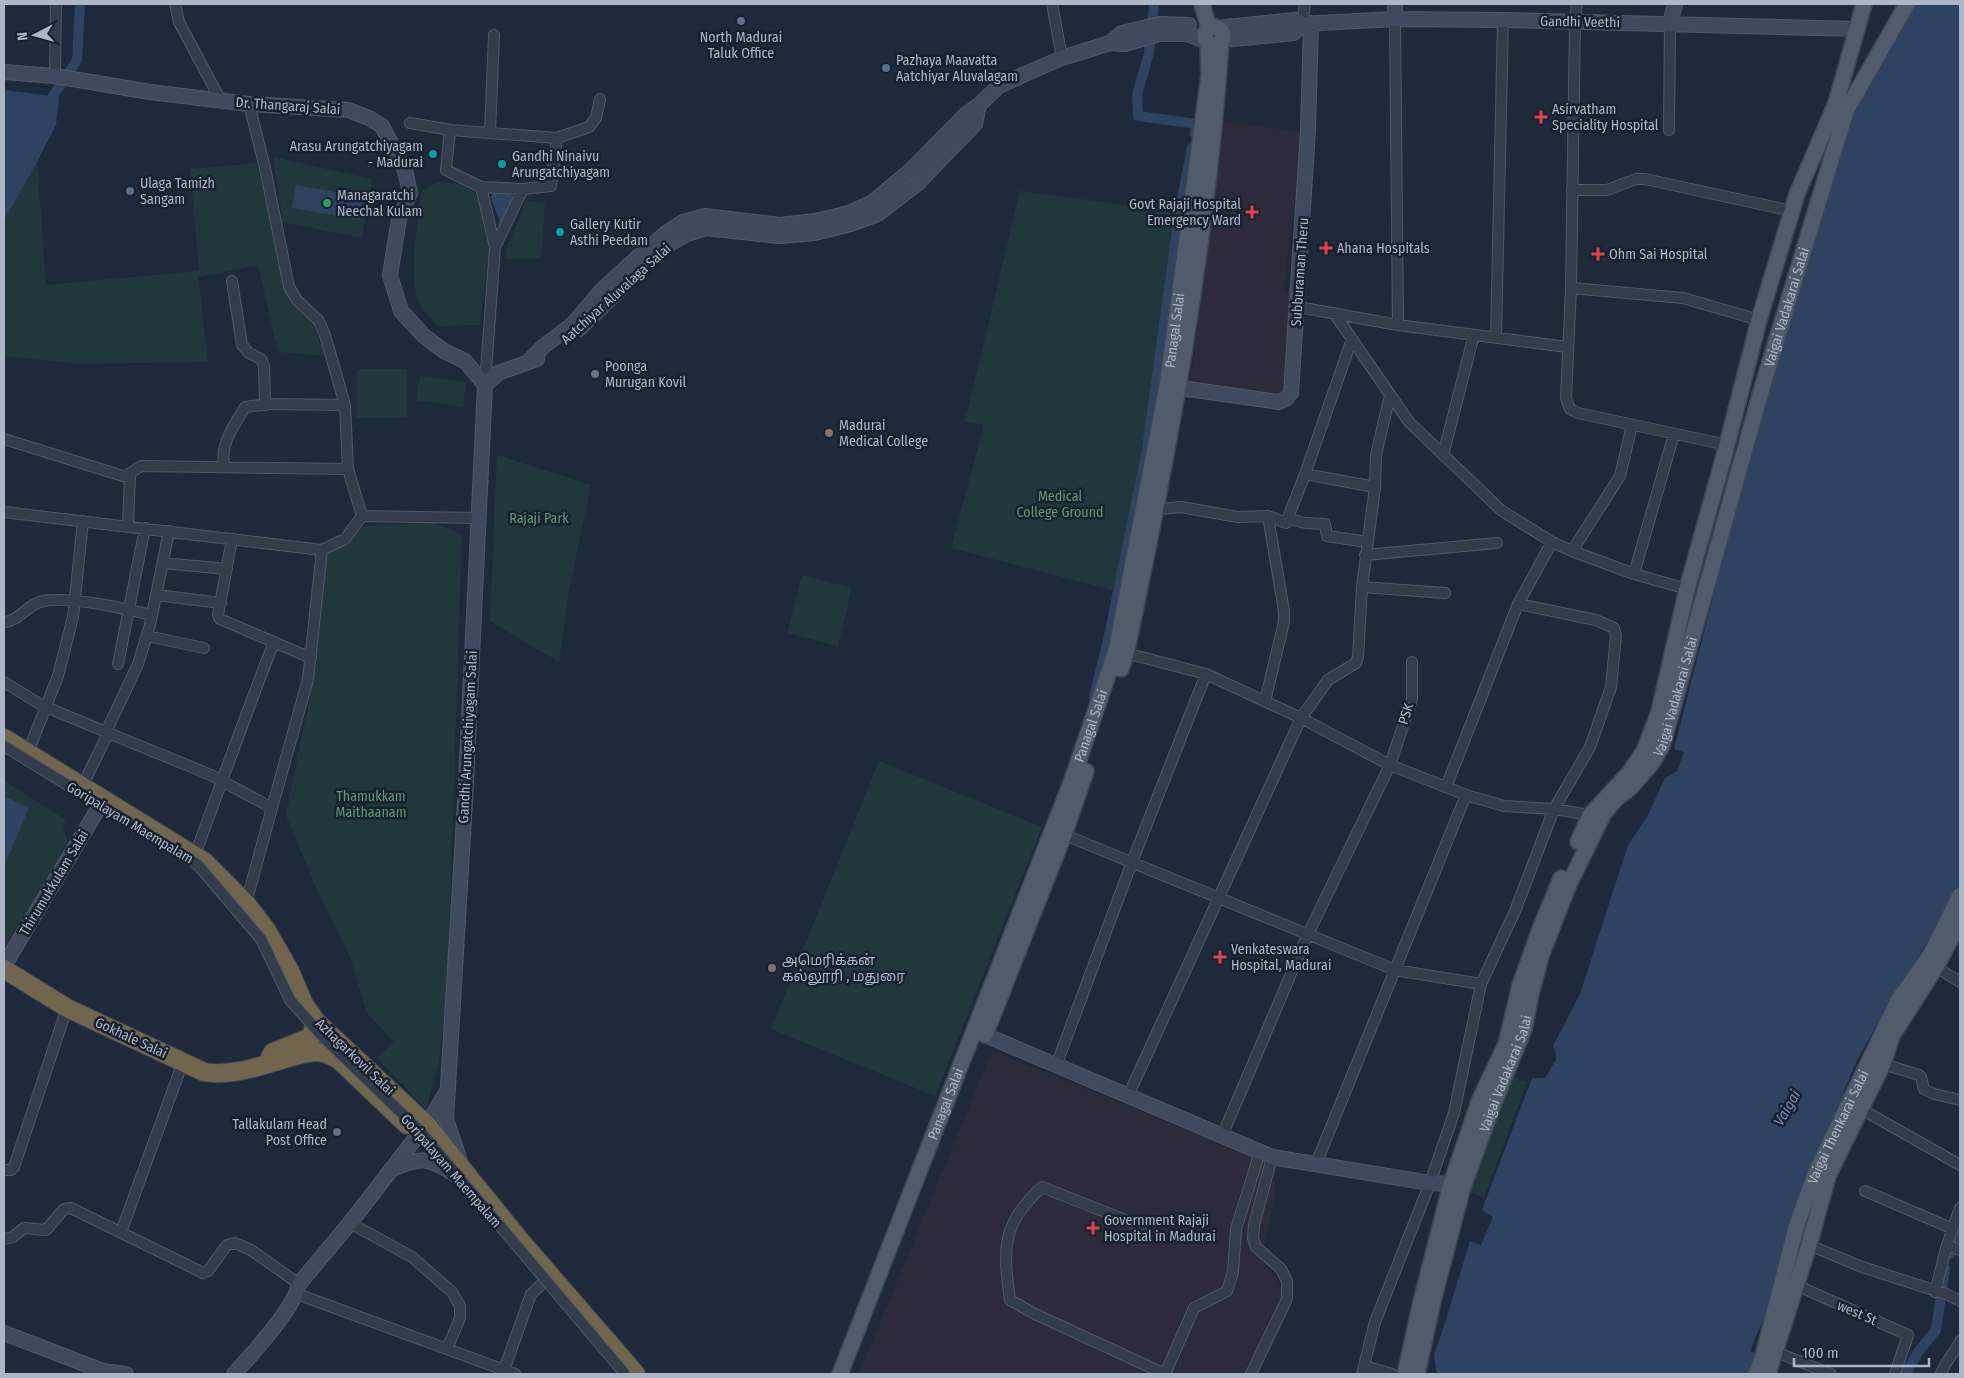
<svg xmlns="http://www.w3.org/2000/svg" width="1964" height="1378" font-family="'Fira Sans Condensed','Noto Sans Tamil',sans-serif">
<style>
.medical{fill:#2d2b3b}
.green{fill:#20383c}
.water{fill:#2e4262}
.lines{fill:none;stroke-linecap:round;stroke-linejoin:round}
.canal{stroke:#2e4262;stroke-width:10}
.street-casing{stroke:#505968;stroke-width:12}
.secondary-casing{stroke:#505968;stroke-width:16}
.primary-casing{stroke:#3c4554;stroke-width:18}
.highway-casing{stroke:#3d4655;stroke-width:20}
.street{stroke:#323c4b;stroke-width:10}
.secondary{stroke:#404a5e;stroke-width:14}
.primary{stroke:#505b6b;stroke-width:15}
.highway{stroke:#72654e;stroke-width:18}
.street-bridge-casing{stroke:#505968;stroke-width:12;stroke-linecap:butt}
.street-bridge{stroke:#323c4b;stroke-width:10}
.service-dot{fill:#5c6f8a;stroke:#18212f;stroke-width:2}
.health-dot{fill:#e0444e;stroke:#18212f;stroke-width:2}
.culture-dot{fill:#0f9aa8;stroke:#18212f;stroke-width:2}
.leisure-dot{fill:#2e9e5b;stroke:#18212f;stroke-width:2}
.worship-dot{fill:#6b7280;stroke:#18212f;stroke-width:2}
.education-dot{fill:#8d6e63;stroke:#18212f;stroke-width:2}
.labels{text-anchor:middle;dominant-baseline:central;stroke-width:5;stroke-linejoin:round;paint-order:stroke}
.street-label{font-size:14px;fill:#adb6c7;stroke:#18212f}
.poi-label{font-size:14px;fill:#adb6c7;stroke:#18212f;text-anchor:start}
.park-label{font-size:14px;fill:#629a70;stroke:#18212f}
.water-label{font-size:15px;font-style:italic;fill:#728bb2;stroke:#18212f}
</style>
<rect width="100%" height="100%" fill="#1e2a3b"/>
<path class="medical" d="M1223 122 1298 131 1302 137 1284 288 1296 307 1284 393 1190 385Z
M992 1051 1275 1165V1199L1260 1258 1290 1297 1246 1374H859Z"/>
<path class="green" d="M273 157 372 179 362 238 283 222Z
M37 162 46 285 199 271 190 169 257 163 287 297 313 323 325 356 278 352 258 265 198 277 208 362 78 364 4 356V221Z
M436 182 462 183 480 198 489 249 480 325 437 326C431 318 419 307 417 298 409 268 418 223 421 192Z
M1020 191 1176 212 1144 441 1116 591 951 548 984 425 965 422Z
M526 201 545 203 541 258 505 259 506 251Z
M357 369H407V418H357Z
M420 376 466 382 463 407 416 400Z
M497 455 591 485 569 590 559 662 490 621Z
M432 522 462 534 447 991 439 1061 426 1109 377 1058 394 1042 367 1013 350 957 316 888 286 815 310 696 327 552 349 542 363 526Z
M802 575 852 588 838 646 787 633Z
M879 761 1042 827 935 1096 771 1029Z
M4 779 6 782 66 820 63 827 69 844 10 940 4 947Z
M1512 1077 1527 1082 1484 1197 1469 1192Z"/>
<path class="water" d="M1914 4H1960V884L1932 934 1897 989 1857 1060 1790 1219 1767 1324 1762 1322 1750 1351 1757 1354 1749 1374H1439L1436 1371 1434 1355 1443 1329 1470 1241 1481 1245 1493 1217 1482 1210 1532 1078H1545L1557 1058 1553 1046 1580 994 1628 845 1647 817 1665 778 1677 771 1684 752 1674 749 1753 441 1841 147 1860 98Z
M4 90 59 97 56 125 37 162 4 221Z
M296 185 363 197 359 220 292 208Z
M493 193H510L513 197 501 226 491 197Z
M4 796 29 808 4 866Z"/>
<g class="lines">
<path class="canal" d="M1154 4 1149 53 1137 95 1138 116 1197 124 1195 134
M48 108 53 96 77 60 80 4
M1094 697 1109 636 1147 449 1180 208 1192 148
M1950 1254 1960 1223
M1906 1374 1918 1352 1936 1330 1945 1268"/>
<g class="street-casing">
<path id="street" d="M175 4 179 22 221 101
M1052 4 1062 58
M1577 4 1575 21 1571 288 1566 398 1570 409 1578 413 1746 449
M1395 19 1398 325
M1302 24 1305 4
M55 76 56 4
M249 104 265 168 289 287 297 300 319 321 325 335 345 405 348 469
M410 123 450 130
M1669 130 1670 24
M490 133 494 35
M557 138 589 127 596 118 600 99
M481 187 523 189 551 186 557 138 450 130 446 170 481 187 495 247 523 189
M1572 190H1607L1636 179H1645L1792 211
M232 281 242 345 249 353 261 359 264 366 265 405
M1571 288 1683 298 1759 320
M1298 307 1398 325 1567 347
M1334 313 1409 422 1502 511 1552 542 1572 551 1634 574 1687 589
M1496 338 1503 20
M485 385 495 247
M4 439 123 476C131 475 135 468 142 466L348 469 362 516 478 518
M1443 455 1474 335
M225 467C218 447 235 424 245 407L269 404 345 405
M1305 474 1375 487
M1150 510 1181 507 1238 517 1268 516 1286 523 1305 474 1352 339
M4 512 322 550 345 539 362 516
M1288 519 1306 523 1325 524 1327 536 1368 542
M128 526 130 475
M169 531 150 625 138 664 106 732 211 775 272 808 246 903
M232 539 218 615 220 619 311 658
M1572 551 1620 476 1632 425
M1365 555 1497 543
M163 563 227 569
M1634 574 1674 434
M1362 587 1445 593
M156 595 221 603
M4 622C20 621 28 603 44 601 71 596 125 609 152 615
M147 636 204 648
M1122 652 1206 674 1301 718 1390 765 1466 795 1504 806 1554 809 1590 815
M118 664 145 528
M4 682 46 708
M1265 701 1284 622V611L1268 516
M46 707 106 732
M28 752 58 676 73 617 83 521
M82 787 108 733
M1446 787 1518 604 1552 542
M272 808 308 679 322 550
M1060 833 1395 970 1481 984
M195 855C221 784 246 713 274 642
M1936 967 1960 982
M1883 1064 1919 1075 1921 1077 1924 1089 1934 1094 1960 1100
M1056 1066 1132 862 1206 674
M1128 1096 1301 718 1328 680 1356 663 1358 657 1362 587 1375 487 1376 455 1390 395
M1861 1109 1960 1165
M1222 1136 1308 934 1390 765 1412 699V662
M1316 1164 1466 795
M4 1170H11L14 1167 67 1008
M1865 1191 1953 1229
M350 1223 412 1257 452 1292 460 1306V1318L447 1349
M1143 1227 1042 1187C1001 1224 1003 1249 1010 1300L1035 1314 1165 1374
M121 1232 183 1062
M4 1239 13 1237 24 1228 46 1230 64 1209 71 1208 203 1273 208 1271 227 1245 235 1243 251 1250 299 1284
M1809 1245 1862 1267 1946 1294 1960 1301
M1947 1245 1960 1250
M1796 1285 1908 1335 1895 1374
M1935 1292 1947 1245 1960 1208
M297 1294 515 1374
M1776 1352 1831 1374
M1364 1366 1392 1374
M504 1370 531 1294 542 1284
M1165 1374 1194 1308 1227 1291 1233 1272 1236 1229 1260 1152
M1251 1374 1287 1299V1281L1281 1269 1256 1247 1253 1238 1254 1225 1272 1157
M1362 1374 1375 1322 1430 1183 1454 1113 1481 984 1515 911 1554 809 1590 747 1611 687 1616 636 1614 628 1596 620 1518 604
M1941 1374C1945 1361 1955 1353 1960 1341"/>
</g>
<g class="secondary-casing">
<path id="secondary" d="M1395 4V19
M1670 24 1675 4
M1217 28 1295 20 1302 24 1395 19 1503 20 1858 29
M1223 40 1294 33 1302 24
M1110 43 1122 33 1160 24 1189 25
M4 72 55 76 150 92 249 104 348 110 369 118 382 126 405 170 410 193 399 219 390 275 401 311 424 336 444 351 465 361 485 385
M579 329 646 264 671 243 687 234 706 228 779 236 815 233 851 224 878 214 917 184 975 124 979 105
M529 361 544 346 574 323 601 291 639 256 665 234 683 222 705 216 780 225 816 221 849 213 873 202 910 171 965 115 979 105 999 86 1025 74 1062 58 1110 43 1125 44 1159 34H1187L1206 41
M485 385 498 373 537 359
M1167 386 1279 402 1286 399 1291 393 1308 130 1311 23
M4 966 104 799
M985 1035 1272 1157 1430 1183 1451 1184 1461 1189
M427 1125 447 1091
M460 1161 446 1119 465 802 485 385
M393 1169C421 1156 429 1158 454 1174
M4 1333 103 1371 126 1374
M234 1374C252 1354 294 1309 299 1284L350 1223 418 1135"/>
</g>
<g class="primary-casing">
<g id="primary">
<path d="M1202 4 1209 28"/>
<circle cx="1214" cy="36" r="9"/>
<path d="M1121 669 1126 654C1169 452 1207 248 1221 42"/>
<path d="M1578 842 1590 815 1629 773 1644 751 1659 712 1687 589 1727 445 1759 320 1797 194 1836 103 1864 4"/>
<path d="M985 1035 1064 835 1086 771"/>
<path id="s1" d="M840 1374 1072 780 1116 651 1167 386 1209 75 1208 44"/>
<path d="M1405 1374 1421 1302 1451 1184 1480 1099 1506 1044 1520 985 1540 929 1561 878"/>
<path id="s2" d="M1417 1374 1433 1301 1462 1190 1493 1105 1524 1029 1531 994 1541 956 1569 884 1604 813 1616 799 1630 788 1652 763 1662 746 1762 388 1846 111 1907 4"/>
<path id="s3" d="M1756 1374 1763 1356 1797 1224 1816 1172 1899 999 1931 954 1960 895"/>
<path d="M1768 1374 1809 1245 1828 1176 1883 1064 1892 1036 1936 967 1960 921"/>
</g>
</g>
<g class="highway-casing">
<path id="highway" d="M4 738 205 862 246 903 266 929 290 971 304 1004 316 1021 427 1125 520 1240 636 1374
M4 969 67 1008 204 1072C233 1077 263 1065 291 1057 299 1055 309 1052 317 1052 325 1052 332 1056 339 1060L407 1125
M270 1057 273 1052 311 1037 316 1021"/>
</g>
<use href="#street" class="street"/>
<use href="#secondary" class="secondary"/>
<use href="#primary" class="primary"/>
<use href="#highway" class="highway"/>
<g class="street-bridge-casing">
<path id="street-bridge" d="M4 746 198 865 261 939 290 1000 323 1037 420 1131 625 1374"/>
</g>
<use href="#street-bridge" class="street-bridge"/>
</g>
<g class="service-dot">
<circle cx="741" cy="21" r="5"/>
<circle cx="886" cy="68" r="5"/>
<circle cx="130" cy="191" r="5"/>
<circle cx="337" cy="1132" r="5"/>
</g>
<g class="health-dot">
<path d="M1538.5 109.5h5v5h5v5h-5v5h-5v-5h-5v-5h5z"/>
<path d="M1249.5 204.5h5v5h5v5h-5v5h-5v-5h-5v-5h5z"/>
<path d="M1323.5 240.5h5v5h5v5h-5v5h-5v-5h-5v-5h5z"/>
<path d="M1595.5 246.5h5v5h5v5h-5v5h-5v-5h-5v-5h5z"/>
<path d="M1217.5 949.5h5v5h5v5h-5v5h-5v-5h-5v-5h5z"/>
<path d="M1090.5 1220.5h5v5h5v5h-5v5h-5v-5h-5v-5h5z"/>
</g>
<g class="culture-dot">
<circle cx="433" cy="154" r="5"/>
<circle cx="502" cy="164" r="5"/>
<circle cx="560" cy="232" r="5"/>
</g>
<circle class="leisure-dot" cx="327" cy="203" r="5"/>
<circle class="worship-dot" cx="595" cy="374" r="5"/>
<g class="education-dot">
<circle cx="829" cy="433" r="5"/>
<circle cx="772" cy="968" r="5"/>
</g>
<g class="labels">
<g class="street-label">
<text transform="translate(1580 22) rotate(1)">Gandhi Veethi</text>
<text transform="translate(288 106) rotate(4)">Dr. Thangaraj Salai</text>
<text transform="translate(1300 272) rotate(-86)">Subburaman Theru</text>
<text transform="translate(616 294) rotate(-42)">Aatchiyar Aluvalaga Salai</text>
<text stroke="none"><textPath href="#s2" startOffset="1139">Vaigai Vadakarai Salai</textPath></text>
<text stroke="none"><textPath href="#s1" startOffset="1100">Panagal Salai</textPath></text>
<text stroke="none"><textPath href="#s2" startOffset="734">Vaigai Vadakarai Salai</textPath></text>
<text transform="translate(1406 714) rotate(-72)">PSK</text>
<text stroke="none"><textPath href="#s1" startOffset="695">Panagal Salai</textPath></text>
<text transform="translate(468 737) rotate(-87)">Gandhi Arungatchiyagam Salai</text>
<text transform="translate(130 823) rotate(31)">Goripalayam Maempalam</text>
<text transform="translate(54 883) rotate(-59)">Thirumukkulam Salai</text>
<text transform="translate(131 1038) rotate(25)">Gokhale Salai</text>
<text transform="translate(355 1057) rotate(44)">Azhagarkovil Salai</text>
<text stroke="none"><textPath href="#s2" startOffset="314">Vaigai Vadakarai Salai</textPath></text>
<text stroke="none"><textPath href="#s1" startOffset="290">Panagal Salai</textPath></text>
<text stroke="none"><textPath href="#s3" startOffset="261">Vaigai Thenkarai Salai</textPath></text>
<text transform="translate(451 1171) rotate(49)">Goripalayam Maempalam</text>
<text transform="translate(1857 1313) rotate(23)">west St</text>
</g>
<g class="poi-label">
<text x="741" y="37" text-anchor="middle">North Madurai<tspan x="741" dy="16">Taluk Office</tspan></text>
<text x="896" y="60">Pazhaya Maavatta<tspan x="896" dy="16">Aatchiyar Aluvalagam</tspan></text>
<text x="1552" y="109">Asirvatham<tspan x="1552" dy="16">Speciality Hospital</tspan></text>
<text x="423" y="146" text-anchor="end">Arasu Arungatchiyagam<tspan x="423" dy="16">- Madurai</tspan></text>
<text x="512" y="156">Gandhi Ninaivu<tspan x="512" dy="16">Arungatchiyagam</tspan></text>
<text x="140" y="183">Ulaga Tamizh<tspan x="140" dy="16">Sangam</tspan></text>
<text x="337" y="195">Managaratchi<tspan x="337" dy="16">Neechal Kulam</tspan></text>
<text x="1241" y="204" text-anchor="end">Govt Rajaji Hospital<tspan x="1241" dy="16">Emergency Ward</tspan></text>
<text x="570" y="224">Gallery Kutir<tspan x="570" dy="16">Asthi Peedam</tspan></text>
<text x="1337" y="248">Ahana Hospitals</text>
<text x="1609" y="254">Ohm Sai Hospital</text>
<text x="605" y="366">Poonga<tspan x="605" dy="16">Murugan Kovil</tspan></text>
<text x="839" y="425">Madurai<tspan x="839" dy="16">Medical College</tspan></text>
<text x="1231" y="949">Venkateswara<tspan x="1231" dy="16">Hospital, Madurai</tspan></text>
<text x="782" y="960">அமெரிக்கன்<tspan x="782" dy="16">கல்லூரி , மதுரை</tspan></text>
<text x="327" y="1124" text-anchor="end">Tallakulam Head<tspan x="327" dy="16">Post Office</tspan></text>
<text x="1104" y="1220">Government Rajaji<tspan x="1104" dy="16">Hospital in Madurai</tspan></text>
</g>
<g class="park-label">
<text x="1060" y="496">Medical<tspan x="1060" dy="16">College Ground</tspan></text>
<text x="539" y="518">Rajaji Park</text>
<text x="371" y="796">Thamukkam<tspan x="371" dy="16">Maithaanam</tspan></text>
</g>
<g class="water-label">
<text transform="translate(1787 1108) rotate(-60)">Vaigai</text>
</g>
</g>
<rect width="1964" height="1378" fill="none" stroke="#adb6c7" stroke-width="10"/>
<g transform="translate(35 35) rotate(264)" stroke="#18212f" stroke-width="4" paint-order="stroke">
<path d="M0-4L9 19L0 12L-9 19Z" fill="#adb6c7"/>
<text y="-8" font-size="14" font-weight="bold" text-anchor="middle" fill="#adb6c7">N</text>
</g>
<path d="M1794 1358v8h135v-8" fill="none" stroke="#adb6c7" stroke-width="2.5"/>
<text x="1802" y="1358" font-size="15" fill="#adb6c7" stroke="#18212f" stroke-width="4" paint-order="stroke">100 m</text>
</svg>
